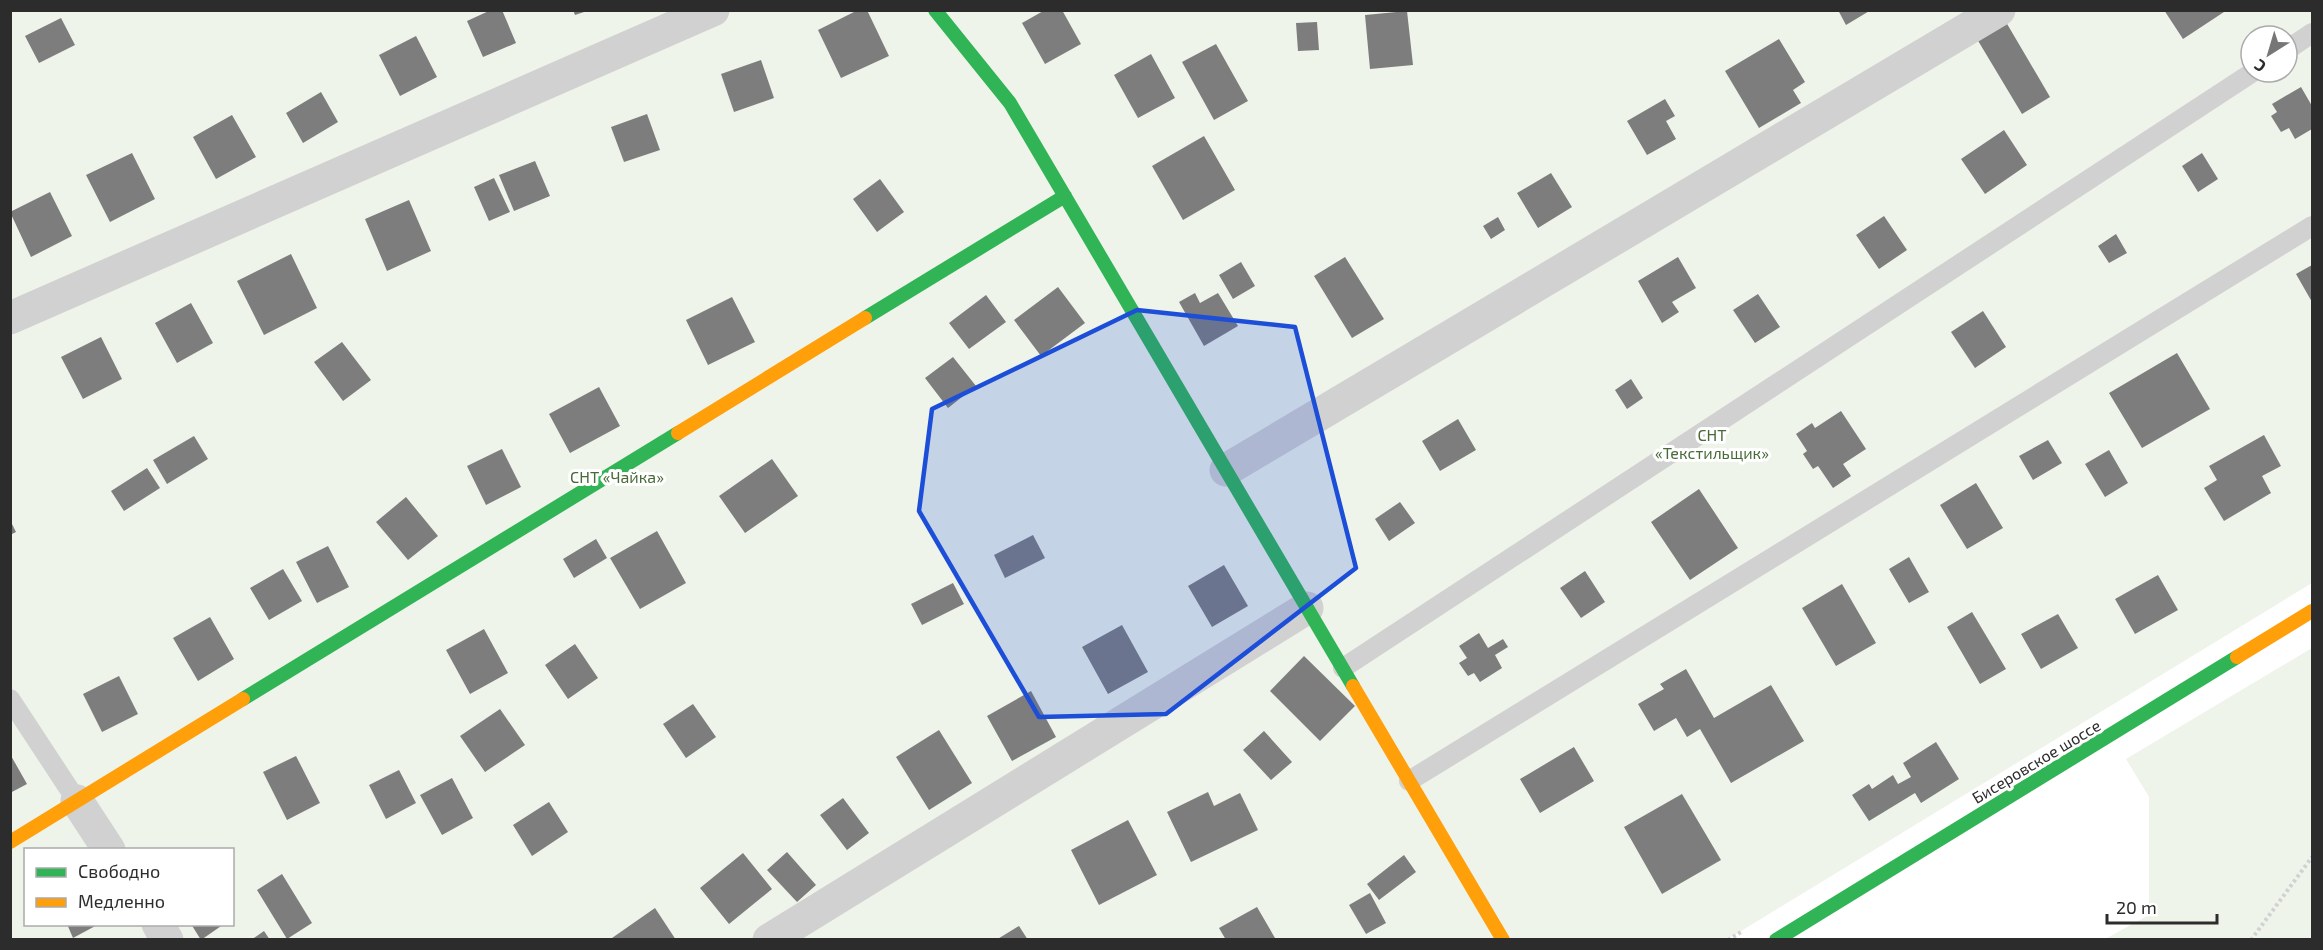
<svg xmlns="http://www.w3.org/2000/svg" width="2323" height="950" font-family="'Exo 2',sans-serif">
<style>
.green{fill:#eef4ea;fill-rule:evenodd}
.building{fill:#7d7d7d}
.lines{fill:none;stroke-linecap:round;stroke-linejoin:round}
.path{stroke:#d1d1d1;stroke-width:4;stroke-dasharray:3 3;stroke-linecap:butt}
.lane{stroke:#d1d1d1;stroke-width:20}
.street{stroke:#d1d1d1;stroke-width:33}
.fast{stroke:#30b455;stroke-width:14}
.slow{stroke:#ff9f0a;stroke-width:14}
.marked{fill:#1d4ed8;fill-opacity:0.2;stroke:#1d4ed8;stroke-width:4.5;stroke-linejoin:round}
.labels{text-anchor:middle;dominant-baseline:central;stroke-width:6;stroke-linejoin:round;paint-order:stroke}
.park-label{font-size:16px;fill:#486a37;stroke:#fff}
.street-label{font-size:16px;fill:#2c2c2c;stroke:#fff}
</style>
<rect width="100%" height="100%" fill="#fff"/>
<path class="green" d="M10 11H2312V583L1728 939H11ZM2251 36H2287V72H2251ZM26 850H232V924H26Z
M2312 648V939H2105L2149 915V797L2126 759Z"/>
<path class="building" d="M491 10H502L516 43 483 57 467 21Z
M573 10H587V11L575 15Z
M858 10H867L889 56 841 78 818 30Z
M1045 10H1062L1081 44 1045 64 1022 23Z
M1838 10H1871L1846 25Z
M2164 10H2227L2183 39Z
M1407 11 1413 65 1370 69 1365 15Z
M2003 17 2050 97 2022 114 1974 34Z
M61 18 75 45 39 63 25 36Z
M1317 22 1319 50 1298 51 1296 23Z
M416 36 437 77 400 96 379 55Z
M1779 39 1805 82 1793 90 1801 103 1759 128 1725 71Z
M1216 44 1248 101 1214 120 1182 62Z
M1151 54 1175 98 1138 118 1114 75Z
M761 60 774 98 734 112 721 74Z
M2301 87 2312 106V129L2295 139 2289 128 2281 132 2271 116 2277 112 2272 104Z
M321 92 338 122 303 143 286 113Z
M1665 99 1675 116 1666 121 1676 139 1647 155 1627 121Z
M647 114 660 150 624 162 611 127Z
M232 115 256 157 216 179 193 137Z
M2004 130 2027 165 1985 194 1961 159Z
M1204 136 1235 190 1183 220 1152 166Z
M132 153 155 199 110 222 86 175Z
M2202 153 2218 179 2198 192 2182 166Z
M535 161 550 196 514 211 499 175Z
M1551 173 1572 207 1538 228 1517 193Z
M494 178 510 212 489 221 474 187Z
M880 179 904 212 877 232 853 199Z
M50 192 72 236 31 257 10 212Z
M409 200 431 251 387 271 365 219Z
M1884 216 1907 250 1879 269 1856 235Z
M1498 217 1505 230 1491 239 1483 226Z
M2116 234 2127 253 2109 263 2098 246Z
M291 254 317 308 264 335 237 281Z
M1345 257 1384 319 1352 338 1314 276Z
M1678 257 1696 288 1672 302 1679 312 1662 323 1638 281Z
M1241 262 1255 286 1233 299 1219 275Z
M2312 265V302L2296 274Z
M1058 287 1085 323 1041 356 1014 320Z
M1195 293 1200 303 1218 293 1238 326 1204 346 1179 302Z
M1758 294 1780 327 1755 343 1733 310Z
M986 295 1006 322 969 349 949 323Z
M732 297 755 342 708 365 686 320Z
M191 303 213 343 177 363 155 323Z
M1983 311 2006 347 1975 368 1951 332Z
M101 337 122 379 83 399 61 357Z
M342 342 371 380 343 401 314 362Z
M2177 353 2210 409 2142 448 2109 393Z
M953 357 976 386 948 408 925 378Z
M1631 379 1643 398 1627 409 1615 390Z
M599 387 620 426 570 453 549 414Z
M1841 411 1866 449 1843 464 1851 476 1833 488 1818 466 1813 469 1803 454 1807 451 1796 434 1812 423 1815 428Z
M1458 419 1476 450 1440 471 1422 441Z
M2264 435 2281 466 2262 476 2271 493 2224 521 2204 488 2217 480 2209 466Z
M194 436 208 459 167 484 153 460Z
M2048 440 2062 463 2033 480 2019 456Z
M502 449 521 487 486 505 467 466Z
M2109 450 2128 483 2105 497 2085 464Z
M772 459 798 496 745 533 719 496Z
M147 468 160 488 124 511 111 491Z
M1976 483 2003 528 1967 549 1940 505Z
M1699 489 1738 548 1690 580 1651 522Z
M406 497 438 536 408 560 376 522Z
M1400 502 1415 523 1389 541 1375 519Z
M10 520 16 532 10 535Z
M657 531 686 583 640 609 610 558Z
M1033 535 1045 558 1005 578 994 555Z
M596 539 607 558 574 578 563 559Z
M328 546 349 587 317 603 296 562Z
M1909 557 1929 592 1909 603 1889 569Z
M1224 565 1248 606 1212 627 1188 586Z
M283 569 302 601 269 620 250 588Z
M1585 571 1605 602 1581 618 1560 588Z
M2158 575 2178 610 2135 634 2115 599Z
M953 583 964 604 922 625 911 604Z
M1842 584 1876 643 1836 666 1802 608Z
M1972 612 2006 669 1980 684 1947 627Z
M2058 614 2078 648 2041 669 2021 634Z
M210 617 234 659 198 681 173 638Z
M1122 625 1148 672 1108 694 1082 647Z
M484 629 508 673 470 694 446 650Z
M1479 633 1488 648 1503 639 1508 647 1495 655 1502 668 1480 682 1474 673 1468 676 1459 663 1467 658 1459 646Z
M575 644 598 678 568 699 545 665Z
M1304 656 1355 706 1320 741 1270 691Z
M1686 669 1714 718 1771 685 1804 741 1731 783 1700 729 1687 737 1676 718 1654 731 1638 704 1664 689 1660 684Z
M119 676 138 714 102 732 83 694Z
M1031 691 1056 737 1012 761 987 716Z
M693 704 716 737 686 758 663 724Z
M500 709 525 745 485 772 460 736Z
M939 730 972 783 929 810 896 757Z
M1264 731 1292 762 1271 780 1243 750Z
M1936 742 1959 779 1921 803 1915 793 1869 821 1852 795 1869 784 1872 789 1893 775 1898 784 1911 777 1903 763Z
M1574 747 1594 781 1540 813 1520 779Z
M10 754 27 784 10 793Z
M296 756 320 803 287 820 263 772Z
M399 770 416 803 386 819 369 785Z
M452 778 473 818 442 835 420 795Z
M1208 792 1214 806 1240 793 1258 830 1191 862 1167 812Z
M1682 794 1721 860 1662 894 1624 827Z
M843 798 869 833 847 850 820 815Z
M549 802 568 832 532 856 513 825Z
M1128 820 1157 875 1099 905 1071 850Z
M787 852 816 885 797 902 767 870Z
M743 853 772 889 729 924 700 888Z
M1404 855 1416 872 1379 900 1367 884Z
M282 874 312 923 287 939 257 890Z
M1370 893 1386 923 1366 934 1349 905Z
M1257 907 1275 938 1226 940 1219 928Z
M655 908 676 940H613L612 938Z
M67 924H99L73 938Z
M191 924H224L201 940Z
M1019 926 1028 940H996Z
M264 931 270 940H251Z"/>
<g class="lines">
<path class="path" d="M1728 940 1741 932
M2251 940 2312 857"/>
<path class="lane" d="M2287 50 2312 33
M1343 668 2253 72
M10 699 77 801
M1409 781 2312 226"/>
<path class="street" d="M10 318 713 10
M1226 470 1999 10
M77 801 109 850
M158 924 167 940
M769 940 1307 608"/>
<path class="fast" d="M935 10 1010 103 1353 686
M865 318 1065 196
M243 699 678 433
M1776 940 2237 657"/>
<path class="slow" d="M678 433 865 318
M2237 657 2312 611
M1353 686 1503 940
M10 842 243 699"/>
</g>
<path class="marked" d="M1137 310 1295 327 1356 568 1166 714 1039 717 919 511 932 409Z"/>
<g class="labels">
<g class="park-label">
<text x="1712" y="434">СНТ<tspan x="1712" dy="18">«Текстильщик»</tspan></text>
<text x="617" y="476">СНТ «Чайка»</text>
</g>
<g class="street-label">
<text transform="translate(2036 761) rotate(-31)">Бисеровское шоссе</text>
</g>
</g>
<rect width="2323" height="950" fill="none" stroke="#2c2c2c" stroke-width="24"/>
<rect x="24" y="848" width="210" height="78" fill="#ffffff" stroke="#ababab" stroke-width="1.5"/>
<rect x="36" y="868" width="30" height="9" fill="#30b455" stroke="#ababab" stroke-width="1.5"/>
<text x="78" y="878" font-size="18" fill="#2c2c2c">Свободно</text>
<rect x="36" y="898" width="30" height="9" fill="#ff9f0a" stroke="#ababab" stroke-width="1.5"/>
<text x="78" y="908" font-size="18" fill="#2c2c2c">Медленно</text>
<g transform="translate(2269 54) rotate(217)"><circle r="28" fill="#ffffff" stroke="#ababab" stroke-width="1.5"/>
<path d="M0-4.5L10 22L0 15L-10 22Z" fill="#767676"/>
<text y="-9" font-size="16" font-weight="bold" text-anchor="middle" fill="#2c2c2c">С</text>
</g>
<path d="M2107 914v9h110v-9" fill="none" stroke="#2c2c2c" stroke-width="3"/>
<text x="2116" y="914" font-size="18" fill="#2c2c2c" stroke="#ffffff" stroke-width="4.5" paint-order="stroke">20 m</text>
</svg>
